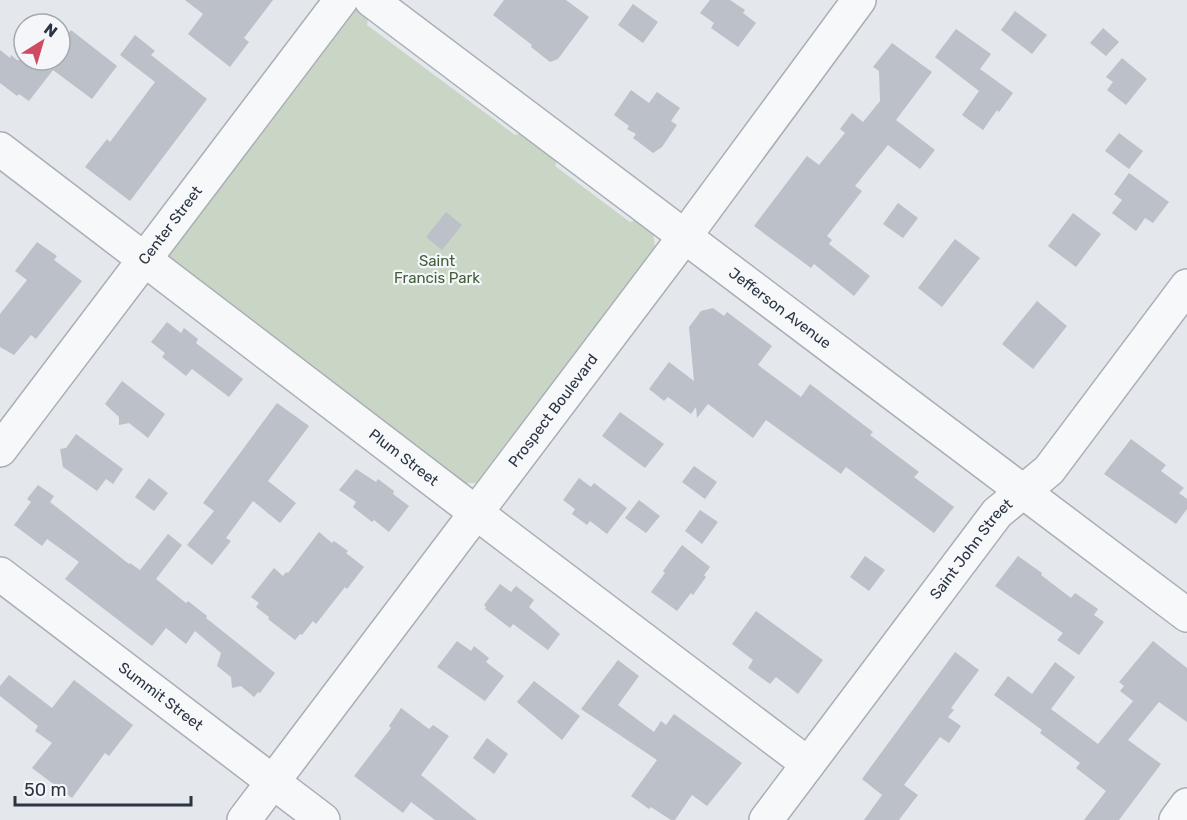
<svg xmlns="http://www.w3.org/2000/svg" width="1187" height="820" font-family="Rubik,sans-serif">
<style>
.green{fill:#c9d5c5}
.building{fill:#bbc0c9}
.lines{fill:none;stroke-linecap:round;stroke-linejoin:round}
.minor-casing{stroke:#a9aeb6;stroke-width:36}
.minor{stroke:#f7f8fa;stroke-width:33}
.labels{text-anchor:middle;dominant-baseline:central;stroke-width:4.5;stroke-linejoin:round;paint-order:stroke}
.street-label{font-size:15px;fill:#2b3544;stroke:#f4f6f9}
.park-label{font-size:15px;fill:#416038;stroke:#f4f6f9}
</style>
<rect width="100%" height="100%" fill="#e4e7eb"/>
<path class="green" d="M353 7 368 18 367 25 515 135 521 133 558 159 555 166 630 222 636 220 653 233 655 246 476 483H462L166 258Z"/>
<path class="building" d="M185 0H273L244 38 249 42 230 67 188 34 203 14Z
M504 0H566L589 17 558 59 550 62 531 47 532 45 493 15Z
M710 0H730L745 10 743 13 756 23 738 47 711 28 714 23 700 13Z
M633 4 658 22 643 43 618 25Z
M1015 11 1047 35 1032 54 1001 30Z
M1103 28 1119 42 1106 56 1090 43Z
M956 29 991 54 980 69 1013 93 999 112 997 110 983 130 962 115 979 91 935 57Z
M71 30 117 66 92 99 53 70 29 101 19 94 17 96 0 83V50L10 58 11 55 17 60H60V44Z
M135 35 155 51 151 55 207 99 130 201 85 167 107 139 110 142 155 82 120 55Z
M892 43 932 72 896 120 935 150 920 169 888 145 855 186 862 191 827 236 832 240 829 244 870 276 854 296 814 264 811 268 754 226 807 156 819 165 845 133 840 129 852 113 863 122 880 101 879 71 873 67Z
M1122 58 1147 79 1126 105 1107 90 1113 82 1106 77Z
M631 90 649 103 657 92 680 108 671 121 677 125 662 147 653 153 633 138 636 134 627 129 629 126 614 115Z
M1119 133 1143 151 1129 169 1105 151Z
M1129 173 1169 202 1153 223 1145 218 1136 231 1112 213 1122 200 1114 194Z
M898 203 918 218 903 238 883 224Z
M446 212 462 225 442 250 426 237Z
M1073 213 1101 234 1076 267 1048 246Z
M955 239 980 258 942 307 918 288Z
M37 242 57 256 54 260 82 281 36 339 31 335 14 355 0 347V314L27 280 15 271Z
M1037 301 1067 326 1033 369 1002 344Z
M713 308 724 316 727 312 772 346 758 365 801 397 810 384 873 432 870 435 919 472 914 477 954 507 934 533 846 467 841 474 766 420 753 438 708 404 697 418 696 407 691 414 668 397 664 401 649 389 669 362 694 381 689 327 701 311Z
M167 322 181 333 184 328 198 339 196 343 243 379 229 397 192 369 186 376 162 357 165 353 151 342Z
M122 381 165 414 148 438 129 423 119 425V417L105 404Z
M277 403 309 426 268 481 296 503 280 523 253 501 226 538 231 541 212 565 187 545 214 511 203 503Z
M620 412 664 444 645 468 602 436Z
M76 434 123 469 113 484 106 479 97 491 63 467 60 449 66 448Z
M1131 439 1166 465 1161 471 1184 488 1179 493 1187 499V509L1176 524 1104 474Z
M694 466 717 482 705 499 682 482Z
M356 469 376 482 378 479 394 491 393 494 409 506 389 532 374 520 372 522 353 507 356 502 339 490Z
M149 478 168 493 154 511 135 497Z
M579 478 591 487 594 483 627 508 607 534 590 521 587 525 572 514 575 509 563 500Z
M38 485 54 496 50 502 129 564 130 563 140 570 168 534 182 545 156 579 186 603 188 601 207 616 206 618 275 673 260 693 258 692 254 697 241 686 232 688 231 677 217 666 221 653 195 631 186 644 166 628 152 646 65 579 79 562 47 539 42 546 14 525 31 502 27 499Z
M639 500 660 516 646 533 625 518Z
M700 510 718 522 702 544 685 531Z
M319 532 332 543 334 541 348 551 346 553 364 567 347 589 345 587 316 624 313 621 302 635 300 634 295 640 268 619 269 617 256 607 259 603 251 597 274 568 283 576 286 572 288 573Z
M682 545 710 567 704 575 706 577 693 595 691 593 677 611 651 592 665 573 663 571Z
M865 556 885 570 869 591 850 577Z
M1018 556 1042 573 1041 575 1071 598 1075 593 1098 609 1094 615 1104 622 1079 655 1057 640 1063 633 995 586Z
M500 584 511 592 516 586 534 600 529 607 560 634 548 650 513 624 510 628 485 609 486 607 484 605Z
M756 611 823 660 798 694 776 677 770 684 748 668 753 660 732 644Z
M457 641 471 651 474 646 489 658 486 662 504 676 485 701 437 667Z
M1153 641 1187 668V722L1159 702 1128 740 1161 764 1119 820H1084L1106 791 1076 768 1080 763 1040 733 1042 730 994 695 1008 676 1032 694 1055 662 1075 677 1051 709 1098 744 1133 701 1120 691 1124 686 1119 682Z
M955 652 979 670 951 708 954 710 948 717 961 726 949 743 940 737 904 785 918 795 899 820H864L882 795 862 779Z
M618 660 639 676 618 705 654 732 661 721 666 725 674 714 742 763 707 806 692 795 675 820H671L651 807 649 809 631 796 657 760 581 709Z
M9 675 52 708 74 680 133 725 109 756 105 753 72 798 32 768 52 743 35 731 38 726 0 696V686Z
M534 681 580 716 562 740 517 702Z
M401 708 429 729 433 725 449 736 421 775 477 820H435L411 802 403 813 354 776 391 728 389 726Z
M487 738 508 754 494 774 473 758Z"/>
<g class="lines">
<g class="minor-casing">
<g id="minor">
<path id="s1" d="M371 0 1187 615"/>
<path id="s2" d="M0 149 475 512 808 764"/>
<path id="s3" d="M0 450 341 0"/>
<path id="s4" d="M0 574 323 820"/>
<path id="s5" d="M244 820 685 236 859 0"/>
<path id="s6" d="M766 820 997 513 1049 470 1187 286"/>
<path d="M1176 820 1187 805"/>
</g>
</g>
<use href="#minor" class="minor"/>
</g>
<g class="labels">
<g class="street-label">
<text stroke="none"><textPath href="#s3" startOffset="282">Center Street</textPath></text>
<text stroke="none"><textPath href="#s1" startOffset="512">Jefferson Avenue</textPath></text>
<text stroke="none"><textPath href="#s5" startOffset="513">Prospect Boulevard</textPath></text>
<text stroke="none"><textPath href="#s2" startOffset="508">Plum Street</textPath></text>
<text stroke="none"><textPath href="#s6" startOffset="340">Saint John Street</textPath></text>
<text stroke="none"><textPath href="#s4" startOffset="202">Summit Street</textPath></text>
</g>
<g class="park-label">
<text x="437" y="261">Saint<tspan x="437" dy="17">Francis Park</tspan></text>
</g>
</g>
<g transform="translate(42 42) rotate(37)"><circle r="28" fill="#f4f6f9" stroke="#a4a9b1" stroke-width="1.5"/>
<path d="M0-4.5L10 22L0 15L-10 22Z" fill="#ce4b61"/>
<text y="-9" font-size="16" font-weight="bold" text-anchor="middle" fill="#2b3544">N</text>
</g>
<path d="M15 796v9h176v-9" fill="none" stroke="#2b3544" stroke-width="3"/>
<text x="24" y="796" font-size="18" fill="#2b3544" stroke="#f4f6f9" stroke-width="4.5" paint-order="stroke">50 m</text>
</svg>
